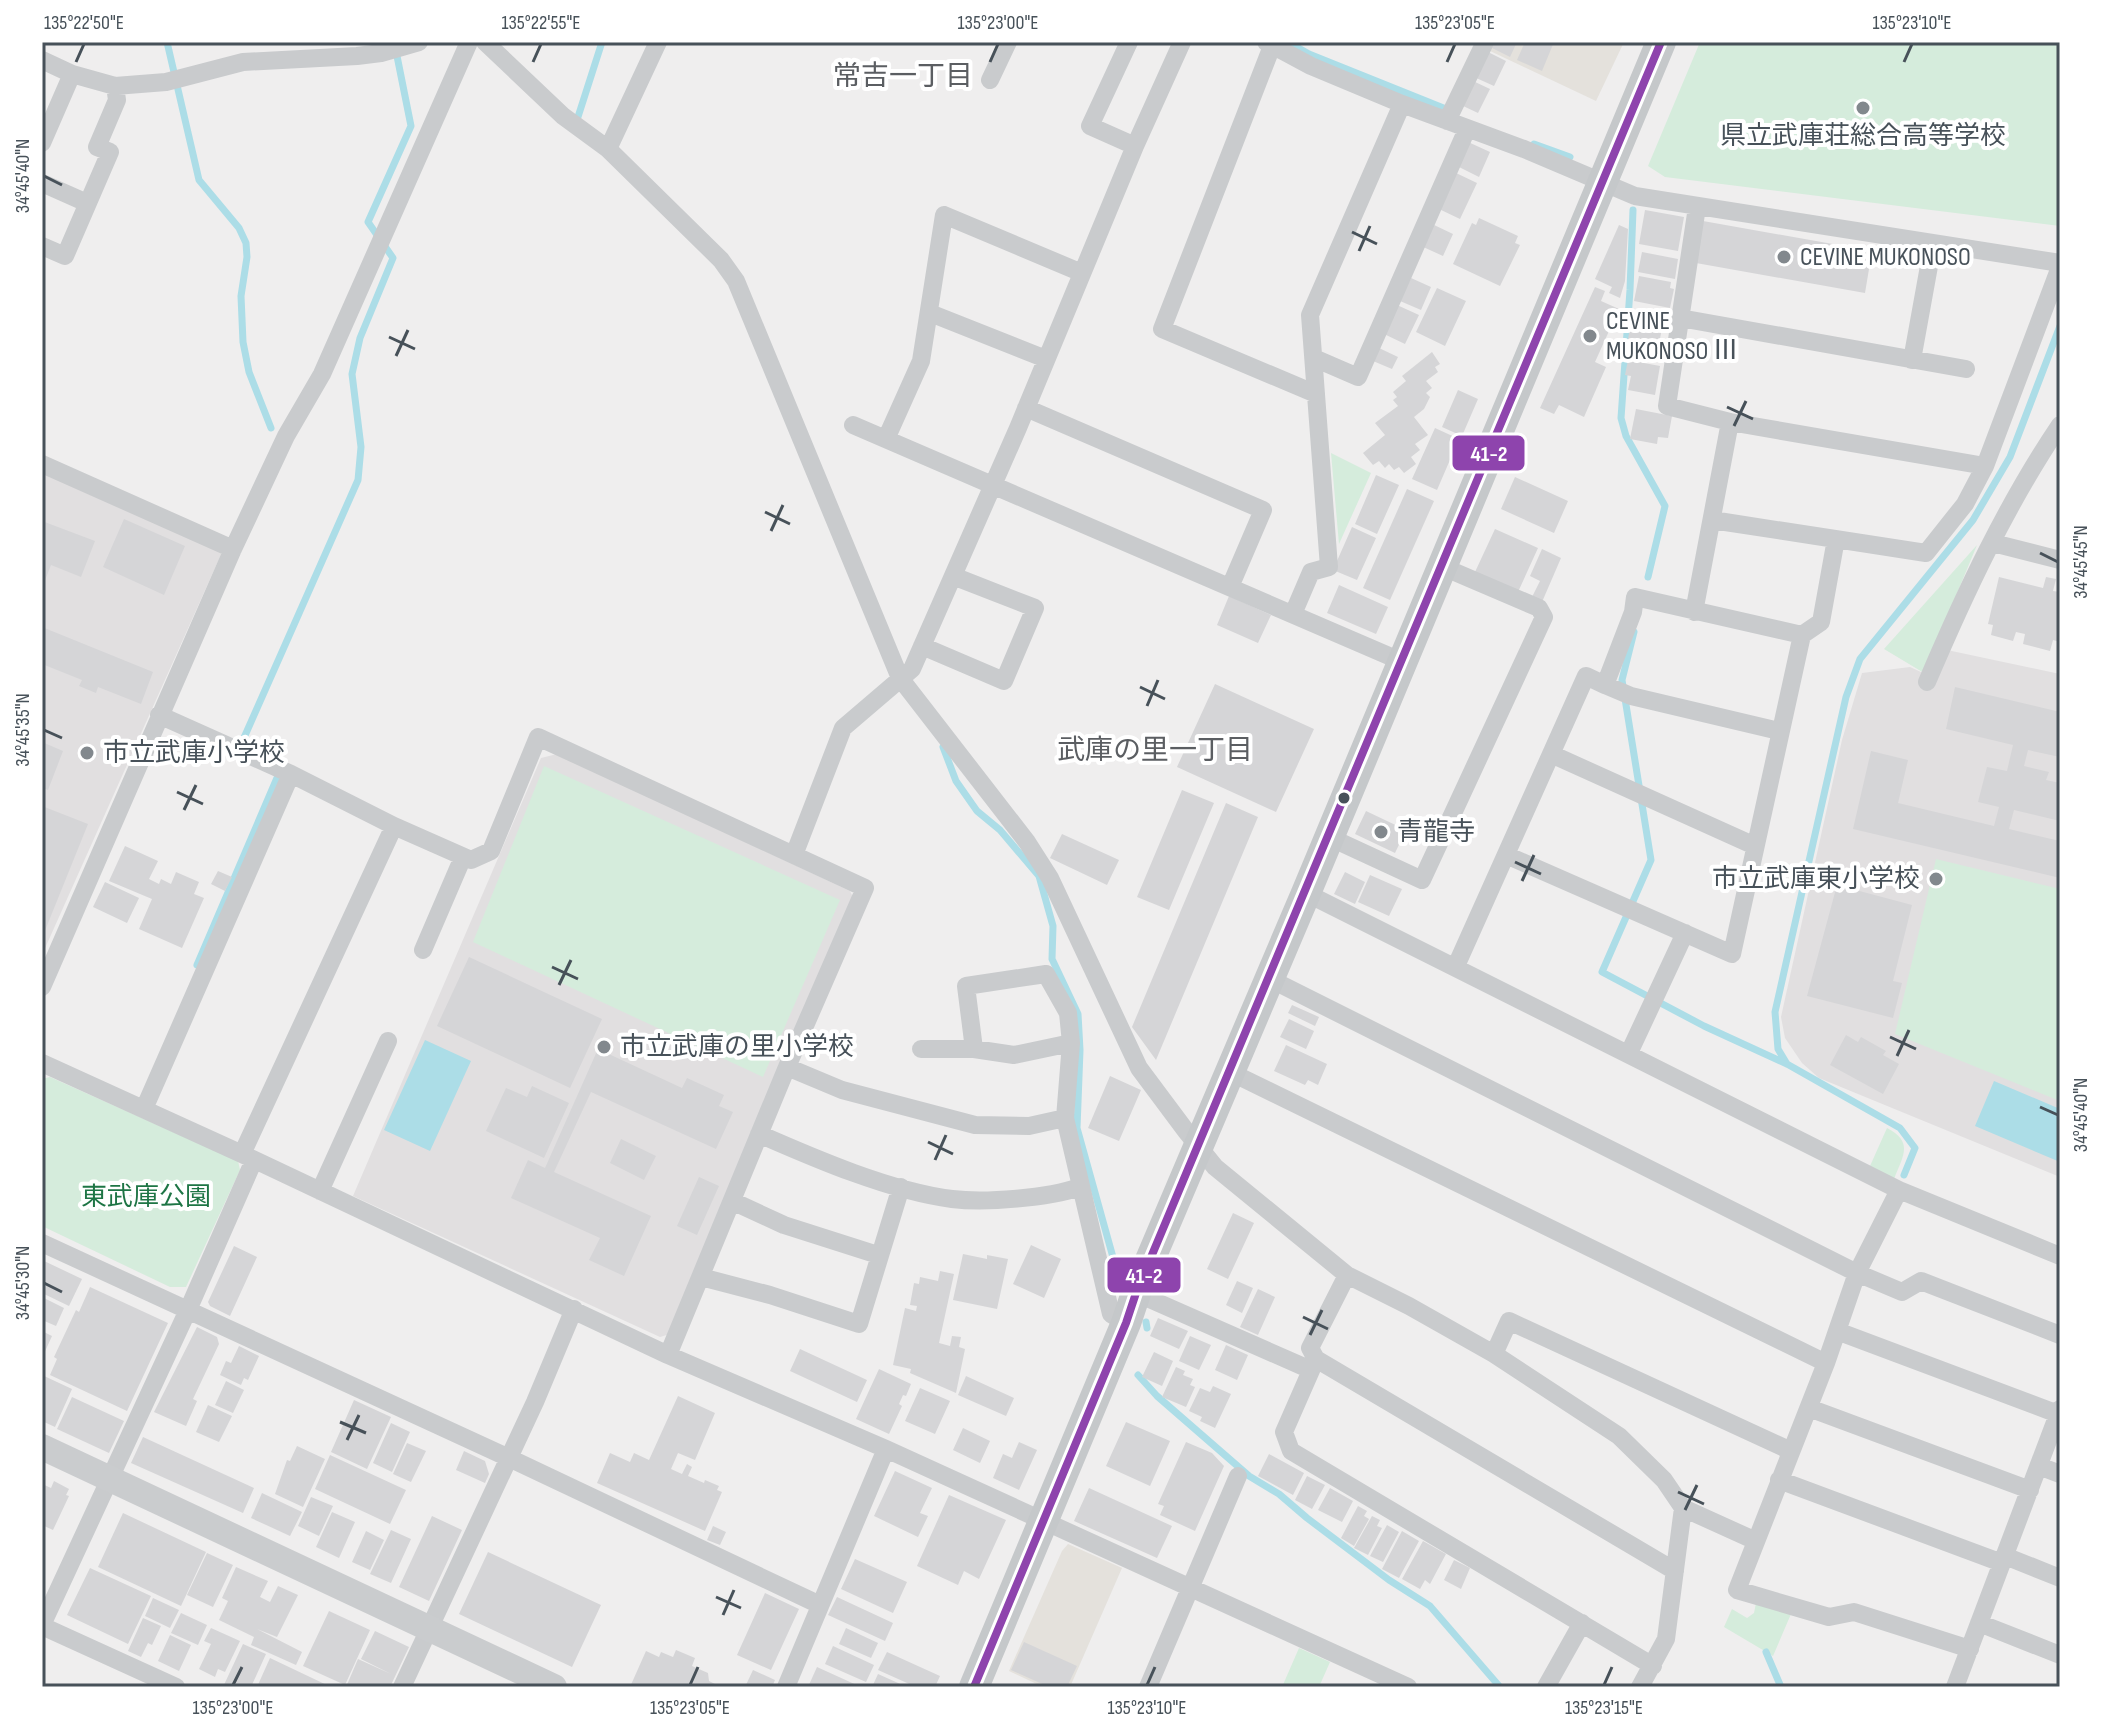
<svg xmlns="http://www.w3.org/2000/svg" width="2102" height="1729" font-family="'Sofia Sans Condensed','Noto Sans JP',sans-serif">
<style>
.commercial{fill:#e4e1dc}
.education{fill:#e1dfe0}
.green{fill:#d5ecdc}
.water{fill:#acdde7}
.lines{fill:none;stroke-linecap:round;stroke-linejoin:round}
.stream{stroke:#acdde7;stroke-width:7}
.building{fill:#d5d5d7}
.street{stroke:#c9cbcd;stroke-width:18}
.secondary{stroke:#caccce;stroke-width:26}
.primary{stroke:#c5c8ca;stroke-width:30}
.bus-1-casing{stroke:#fff;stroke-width:14}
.bus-1{stroke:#8e44ad;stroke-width:8}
.ticks{fill:none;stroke:#475159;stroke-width:3}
.poi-dot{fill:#82888d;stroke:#fff;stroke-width:3}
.bus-dot{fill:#475159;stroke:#fff;stroke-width:3}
.labels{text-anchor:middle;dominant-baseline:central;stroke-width:8;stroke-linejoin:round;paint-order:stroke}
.poi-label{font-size:26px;fill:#475159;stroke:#fff;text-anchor:start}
.park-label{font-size:26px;fill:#1e7545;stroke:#fff}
.neighbourhood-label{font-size:28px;fill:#5b5e62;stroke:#fff}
.line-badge{stroke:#fff;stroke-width:3}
.badge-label{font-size:22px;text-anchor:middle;font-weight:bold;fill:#fff}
.neatline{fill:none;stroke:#475159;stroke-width:3}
.ticks-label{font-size:20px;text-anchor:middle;fill:#475159}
</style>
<rect width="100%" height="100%" fill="#efeeee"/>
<path class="commercial" d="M1492 42H1624L1596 101 1488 50Z
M1068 1544 1122 1568 1070 1687H1043L1009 1671 1062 1551Z"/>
<path class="education" d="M42 472 223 550 42 955Z
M1947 650 2060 674V1177L1819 1078 1802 1063 1785 1038 1781 1017 1842 740 1862 673 1910 667 1932 677Z
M557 754 850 891 853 897 670 1334 660 1337 353 1196 541 758Z"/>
<path class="green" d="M1700 42H2060V226L1665 177 1648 166Z
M1331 453 1371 473 1339 544Z
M1977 545 1924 673 1884 649Z
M544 766 840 900 763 1077 473 942Z
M1936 859 2060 889V1101L1895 1034Z
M50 1077 238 1161 240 1170 186 1287H170L42 1226V1079Z
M1887 1128C1914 1142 1903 1156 1894 1179L1870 1166Z
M1756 1603 1791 1614 1773 1656 1724 1627 1732 1609 1747 1618 1754 1613Z
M1299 1648 1330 1662 1319 1687H1282Z"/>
<path class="water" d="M425 1040 471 1061 430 1151 384 1130Z
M1994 1081 2060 1109V1162L1975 1126Z"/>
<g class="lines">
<path class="stream" d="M167 42 199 180 239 228 246 243 247 257 241 296 243 342 249 372 271 428
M1288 42 1309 54 1451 111
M579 123 577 120 602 42
M1534 144 1570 157
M1633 210 1630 290 1621 418 1626 436 1665 506 1648 577
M1634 632 1622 680 1651 860 1602 972 1704 1026 1787 1064 1900 1128 1915 1148 1904 1175
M943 747 956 781 977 811 1000 830 1039 876 1053 926 1052 959 1078 1014 1080 1050 1077 1128 1121 1286
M273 757 243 740 358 480 361 447 352 374 360 338 393 258 368 222 411 126 397 56
M197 965 280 771
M1787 1064 1778 1049 1775 1012 1846 697 1860 659 1973 520 2010 457 2060 326
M1146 1322 1147 1328
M1138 1375 1157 1396 1249 1476 1279 1494 1307 1518 1389 1580 1430 1606 1500 1687
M1766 1652 1781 1687"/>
</g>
<path class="building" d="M1495 42H1517L1510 57 1492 48Z
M1525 42H1554L1542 71 1517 60Z
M1486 51 1506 61 1494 86 1474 77Z
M1473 81 1490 89 1478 113 1461 105Z
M1466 141 1490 152 1479 177 1455 165Z
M1456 173 1477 183 1460 219 1439 209Z
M1645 210 1684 217 1678 251 1639 244Z
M1479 218 1518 236 1515 243 1520 245 1500 286 1453 264 1472 223 1476 225Z
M1703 221 1872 251 1865 293 1696 263Z
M1432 224 1453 234 1443 256 1421 246Z
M1619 225 1628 229 1625 281 1620 298 1609 293 1612 287 1595 279Z
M1642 252 1678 259 1675 279 1638 272Z
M1639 276 1671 282 1670 288 1674 289 1670 308 1634 301Z
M1411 278 1431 287 1421 310 1400 301Z
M1595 287 1605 291 1601 301 1619 309 1595 362 1606 367 1584 417 1559 405 1554 414 1540 408Z
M1437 288 1466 301 1445 346 1416 332Z
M1397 305 1419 315 1405 344 1384 334Z
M1632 316 1663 322 1658 350 1627 345Z
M1379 348 1398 357 1392 369 1373 361Z
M1432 352 1440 364 1435 367 1438 372 1426 381 1432 388 1426 393 1430 397 1424 409 1414 417 1428 435 1415 444 1420 450 1411 457 1416 464 1404 473 1399 467 1394 470 1389 464 1385 468 1379 461 1373 465 1363 453 1385 435 1375 423 1398 406 1393 400 1397 397 1393 392 1406 381 1402 376Z
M1628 360 1660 366 1655 395 1628 390 1631 376 1625 375Z
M1458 390 1478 399 1462 436 1442 427Z
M1636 409 1672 416 1668 438 1658 437 1657 444 1630 439Z
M1435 428 1459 439 1437 490 1412 479Z
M1376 475 1399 485 1377 534 1355 524Z
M1515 477 1568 501 1554 533 1501 509Z
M1407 489 1434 501 1390 600 1363 588Z
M124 519 185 546 164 595 103 567Z
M42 521 95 541 81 577 51 565 42 588Z
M1352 527 1376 538 1357 580 1333 570Z
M1495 529 1538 548 1518 592 1475 572Z
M1542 549 1561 558 1542 602 1532 597 1540 581 1530 576Z
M1999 577 2043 588 2046 577 2056 579 2053 591 2060 592V642L2053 640 2050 651 2023 644 2025 634 2016 632 2013 641 1991 635 1993 625 1988 624Z
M1339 585 1388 607 1376 634 1327 613Z
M1229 596 1271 615 1258 643 1217 625Z
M42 627 153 672 141 704 98 687 96 693 79 686 82 680 42 664Z
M1215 684 1314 729 1276 812 1177 767Z
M1955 687 2060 712V757L2028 750 2024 766 2049 772 2046 780 2060 783V821L2014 810 2009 829 2060 841V878L1853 829 1871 751 1908 760 1898 803 1994 826 1999 807 1978 802 1987 767 2007 771 2013 745 1946 729Z
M42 742 63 751 48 790 42 788Z
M1182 790 1214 803 1169 910 1137 897Z
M1226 803 1258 817 1156 1060 1132 1027Z
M42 806 88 824 42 938Z
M1366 811 1406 830 1395 853 1355 834Z
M1062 834 1119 860 1107 885 1050 858Z
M125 846 158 861 149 879 159 884 161 879 171 884 176 872 199 882 194 894 204 898 182 948 139 929 152 899 109 881Z
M218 871 232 877 225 891 211 884Z
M1345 872 1365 882 1355 904 1334 894Z
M1370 875 1402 889 1389 916 1358 902Z
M105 882 139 898 127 923 93 907Z
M1837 885 1912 905 1893 981 1902 983 1893 1018 1807 996Z
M469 957 602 1019 570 1088 437 1026Z
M1292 1005 1319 1017 1315 1026 1288 1013Z
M1289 1019 1314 1031 1306 1049 1280 1037Z
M1846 1035 1858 1042 1861 1037 1886 1051 1883 1055 1899 1064 1883 1094 1830 1065Z
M1286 1045 1327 1064 1318 1085 1308 1080 1305 1085 1274 1071Z
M598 1049 682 1088 687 1078 724 1095 719 1106 733 1112 716 1149 591 1092 554 1172 651 1216 624 1276 589 1260 600 1238 511 1198 528 1160 545 1168Z
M1110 1076 1141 1090 1119 1141 1088 1128Z
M532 1086 569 1103 544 1158 486 1131 506 1088 527 1097Z
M621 1139 656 1156 644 1180 610 1163Z
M699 1177 719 1186 697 1235 677 1226Z
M1233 1213 1254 1223 1228 1279 1207 1269Z
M1031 1245 1061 1259 1044 1298 1013 1284Z
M234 1246 257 1257 230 1316 210 1306 208 1302Z
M963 1254 987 1259V1255L1008 1259 997 1309 953 1300Z
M42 1260 82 1279 69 1306 42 1293Z
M940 1271 954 1274 939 1343 950 1346 952 1336 961 1337 959 1347 965 1349 956 1393 910 1373 911 1369 893 1365 905 1308 916 1311 917 1306 910 1305 914 1283 919 1284 920 1277 938 1281Z
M1237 1281 1253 1288 1242 1313 1226 1305Z
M90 1287 168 1323 127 1411 50 1375 57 1359 54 1357 76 1310 79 1312Z
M1258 1289 1275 1297 1258 1335 1240 1327Z
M42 1297 64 1308 56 1326 42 1320Z
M1158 1318 1188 1331 1179 1349 1150 1336Z
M197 1327 217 1337 219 1344 193 1399 197 1401 186 1426 154 1412Z
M42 1331 52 1336 42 1358Z
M1190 1336 1211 1345 1199 1370 1179 1361Z
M1226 1345 1248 1355 1237 1380 1215 1370Z
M239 1346 259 1356 248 1380 244 1378 241 1385 220 1375 226 1361 231 1363Z
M800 1349 867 1380 857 1402 790 1371Z
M1154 1352 1173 1361 1162 1386 1142 1377Z
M1176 1367 1185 1371 1183 1375 1193 1379 1190 1385 1195 1387 1186 1407 1162 1397Z
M879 1369 911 1384 906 1396 903 1395 899 1404 902 1406 889 1434 856 1419Z
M42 1375 72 1389 55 1427 42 1421Z
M966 1376 1014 1398 1006 1416 958 1395Z
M226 1381 244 1390 233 1413 215 1405Z
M1213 1386 1231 1394 1215 1428 1200 1421 1202 1417 1189 1411 1200 1388 1210 1392Z
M920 1388 950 1401 935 1434 905 1421Z
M678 1396 715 1413 695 1460 678 1453 671 1469 682 1474 687 1464 692 1467 688 1476 704 1483 705 1480 719 1486 717 1490 722 1492 705 1531 597 1483 610 1453 630 1462 634 1453 649 1460Z
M72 1397 124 1421 109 1453 57 1429Z
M354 1400 391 1417 367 1469 331 1452Z
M208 1405 232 1416 219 1442 196 1432Z
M1126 1422 1170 1441 1150 1486 1106 1466Z
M391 1423 410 1432 392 1472 373 1463Z
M963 1428 990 1441 980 1463 953 1450Z
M143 1437 254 1488 243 1513 131 1463Z
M1019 1442 1037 1450 1019 1490 993 1478 1003 1454 1012 1458Z
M1186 1442 1212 1453 1224 1466 1195 1531 1160 1515 1164 1506 1158 1504Z
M407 1443 426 1451 411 1482 393 1474Z
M297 1446 325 1459 303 1507 275 1494 287 1460 290 1461Z
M464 1451 485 1461 489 1474 485 1483 456 1470Z
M1269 1454 1304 1473 1293 1495 1258 1476Z
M330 1455 406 1490 390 1524 315 1489Z
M895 1471 932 1488 920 1513 928 1516 918 1537 874 1516Z
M1307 1476 1325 1485 1312 1509 1295 1500Z
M54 1481 69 1489 66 1495 69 1496 53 1530 42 1525V1484L51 1488Z
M1089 1488 1172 1526 1157 1558 1074 1521Z
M1330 1488 1353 1501 1342 1522 1318 1510Z
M262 1493 302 1512 290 1536 251 1518Z
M949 1495 1006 1520 979 1579 964 1571 958 1585 917 1566Z
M311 1497 333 1506 319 1536 298 1526Z
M1358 1506 1367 1511 1364 1516 1369 1519 1354 1546 1341 1538Z
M332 1512 355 1522 339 1558 316 1547Z
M123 1513 206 1552 181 1606 98 1567Z
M432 1516 462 1530 429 1601 399 1587Z
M1372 1516 1380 1520 1377 1526 1382 1528 1368 1555 1354 1548Z
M1387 1525 1399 1532 1383 1562 1370 1556Z
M713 1526 726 1532 720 1545 707 1540Z
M391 1530 411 1539 391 1583 370 1574Z
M366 1531 384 1540 370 1570 352 1562Z
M1402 1531 1419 1541 1399 1578 1382 1569Z
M1423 1541 1446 1554 1430 1584 1425 1580 1420 1589 1402 1579Z
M488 1552 601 1605 572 1667 459 1614Z
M207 1553 233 1565 213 1607 187 1595Z
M855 1559 907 1582 893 1613 841 1589Z
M1454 1560 1470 1568 1461 1589 1444 1580Z
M236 1567 268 1581 260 1597 270 1602 278 1586 298 1595 277 1637 257 1629 302 1652 296 1665 251 1645 254 1637 219 1620 228 1601 222 1598Z
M90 1568 151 1596 128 1644 67 1615Z
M765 1593 799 1609 771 1670 737 1655Z
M837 1597 893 1623 885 1641 828 1615Z
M153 1598 179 1610 170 1628 145 1616Z
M329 1611 370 1630 345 1685 303 1666Z
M181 1613 207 1625 198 1645 171 1633Z
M143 1618 161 1626 152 1645 148 1643 141 1657 128 1651Z
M211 1628 240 1641 225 1672 218 1669 215 1677 199 1669 211 1644 204 1641Z
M846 1628 878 1643 871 1658 839 1644Z
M375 1631 409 1647 390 1687H346L358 1659 391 1674 361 1659Z
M170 1635 191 1645 179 1671 158 1661Z
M1024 1642 1077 1666 1067 1687H1049L1011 1670Z
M243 1644 266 1654 251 1687H223Z
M833 1646 874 1665 866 1682 825 1664Z
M676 1650 695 1658 692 1666 708 1673 709 1681 715 1684 713 1687H630L646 1651 659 1657 661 1652 673 1657Z
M887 1652 940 1676 935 1687H916L878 1670Z
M270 1658 331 1687H257Z
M817 1667 861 1687H808Z
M753 1670 775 1680 772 1687H745Z
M878 1674 907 1687H872Z"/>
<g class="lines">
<path class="street" d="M485 42 563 116 608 149 721 260 736 281 900 678 1027 842 1050 878 1139 1068 1186 1131 1215 1167 1347 1275 1409 1306 1494 1354 1619 1436 1664 1480 1683 1508 1666 1639 1640 1687
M1129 42 1090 126 1135 146
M1266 42 1311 66 1402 104 1524 149 1635 196 2060 263
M1272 46 1162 329 1316 394
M42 60 72 74 115 86 166 82 243 62 357 56 381 53 419 42
M990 80 1008 42
M1447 121 1485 42
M42 143 72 74
M608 149 658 42
M42 183 87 203
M42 246 65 256 110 152 97 147 117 100 115 86
M930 313 1046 359
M1680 318 1966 369
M1314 358 1358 377 1467 129
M1912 360 1933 244
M1026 408 1263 510 1230 587
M1730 422 1985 466
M853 425 1403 662
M886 439 921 361 944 215 1082 273
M42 464 233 549
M1712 520 1926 553 1965 504 1985 466 2060 267
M1993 543 2060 560
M1694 612 1730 422 1667 406 1697 207
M1293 614 1311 572 1329 567 1310 315 1402 104
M922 646 1004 681 1035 608 953 576
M1927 682C1965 593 2006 505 2060 425
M1605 685 1631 696 1779 731
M159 715 291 774 394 826 242 1154
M1551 754 1755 846
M394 826 471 860 491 851 538 737 865 888 787 1067 668 1355
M1329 837 1422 880 1544 617 1539 608 1443 567
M794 855 843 728 912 669 1018 428 1135 146 1182 42
M1506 855 1732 954 1802 635
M1306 893 1899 1190 2060 1256
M423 950 463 857
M1456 966 1586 676 1605 685 1633 612 1635 597 1802 635 1821 622 1836 539
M1268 978 1857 1273 1902 1292 1921 1281 2060 1335
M42 987 233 549 286 436 322 374 469 42
M921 1049H974L1014 1055 1071 1043
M974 1049 966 986 1046 974 1068 1013 1071 1043 1065 1118 1111 1314 1126 1323
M1629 1053 1685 933
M42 1063 242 1154 668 1355 886 1449 1408 1687
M787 1067 842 1090 975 1125 1029 1126 1065 1118
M1230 1072 1826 1363
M144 1109 291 774
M759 1134C816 1159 890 1191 952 1199 986 1203 1048 1198 1080 1187
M1899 1190 1857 1273 1826 1363 1737 1590 1829 1617 1854 1612 1970 1649
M320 1191 388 1041
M732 1201 784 1225 878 1255
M42 1243 509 1458 820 1605
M701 1277 770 1295 859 1324 901 1187
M1136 1293 1311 1370
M1837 1331 2058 1414
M1494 1354 1509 1321 1791 1451
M1316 1359 1310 1348 1347 1275
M1809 1408 2030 1490
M2039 1466 2060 1474
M1779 1480 2002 1563
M1683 1508 1756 1541
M2005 1556 2060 1578
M1979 1623 2060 1655
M42 1625 188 1310 254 1160
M42 1626 176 1687
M1653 1666 1291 1451 1284 1432 1316 1359 1675 1571
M402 1687 535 1402 574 1309
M786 1687 886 1449
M1148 1687 1238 1476
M1546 1687 1582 1623
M1955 1687 2060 1409"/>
<path class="secondary" d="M42 1447 554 1687"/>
<path class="primary" d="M974 1687 1126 1323 1136 1293 1306 893 1661 42"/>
<g class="bus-1-casing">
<path id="bus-1" d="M974 1687 1126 1323 1136 1293 1661 42"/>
</g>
<use href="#bus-1" class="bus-1"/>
</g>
<path class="ticks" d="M76 62 84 44M533 62 541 44M990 62 998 44M1447 62 1455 44M1904 62 1912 44M44 176 62 185M1352 232 1377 244M1359 251 1370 226M389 337 415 349M396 356 408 330M1727 407 1753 419M1734 426 1746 401M765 512 790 524M771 531 783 505M2040 553 2058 562M1140 687 1165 699M1147 706 1158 680M44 730 62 738M177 792 203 804M184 810 196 785M1515 862 1541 874M1522 881 1534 855M552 967 578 979M559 985 571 960M1890 1037 1916 1049M1897 1056 1909 1030M2040 1107 2058 1115M928 1142 953 1154M935 1160 946 1135M44 1283 62 1292M1303 1317 1328 1329M1310 1335 1322 1310M340 1422 366 1433M347 1440 359 1415M1678 1492 1704 1504M1685 1510 1697 1485M716 1597 741 1608M723 1615 734 1590M233 1685 242 1667M690 1685 698 1667M1147 1685 1155 1667M1604 1685 1612 1667"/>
<g class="poi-dot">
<circle cx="1863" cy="108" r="8"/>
<circle cx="1784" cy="257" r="8"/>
<circle cx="1590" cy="336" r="8"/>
<circle cx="87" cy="753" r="8"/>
<circle cx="1381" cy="832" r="8"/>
<circle cx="1936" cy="879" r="8"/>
<circle cx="604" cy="1047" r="8"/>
</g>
<circle class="bus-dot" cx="1344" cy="798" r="7"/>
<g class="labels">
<g class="poi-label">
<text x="1863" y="136" text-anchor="middle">県立武庫荘総合高等学校</text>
<text x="1800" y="257">CEVINE MUKONOSO</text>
<text x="1606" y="321">CEVINE<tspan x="1606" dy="30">MUKONOSO Ⅲ</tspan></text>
<text x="103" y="753">市立武庫小学校</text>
<text x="1397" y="832">青龍寺</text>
<text x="1920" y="879" text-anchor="end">市立武庫東小学校</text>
<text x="620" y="1047">市立武庫の里小学校</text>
</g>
<g class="park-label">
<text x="146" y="1197">東武庫公園</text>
</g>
<g class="neighbourhood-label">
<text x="903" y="76">常吉一丁目</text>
<text x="1155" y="750">武庫の里一丁目</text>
</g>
</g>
<g class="line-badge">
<rect x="1451" y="434" width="75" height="38" rx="8" fill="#8e44ad"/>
<rect x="1106" y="1256" width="76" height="38" rx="8" fill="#8e44ad"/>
</g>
<g class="badge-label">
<text x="1489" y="461">41-2</text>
<text x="1144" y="1283">41-2</text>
</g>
<rect width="2102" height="1729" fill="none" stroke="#ffffff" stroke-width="88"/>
<rect x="44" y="44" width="2014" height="1641" class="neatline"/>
<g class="ticks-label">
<text x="84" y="29">135°22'50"E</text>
<text x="541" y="29">135°22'55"E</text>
<text x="998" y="29">135°23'00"E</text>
<text x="1455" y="29">135°23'05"E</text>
<text x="1912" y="29">135°23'10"E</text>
<text transform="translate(22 176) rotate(-90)" y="7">34°45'40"N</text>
<text transform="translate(2080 562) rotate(-90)" y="7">34°45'45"N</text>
<text transform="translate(22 730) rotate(-90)" y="7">34°45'35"N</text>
<text transform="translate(2080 1115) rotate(-90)" y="7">34°45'40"N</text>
<text transform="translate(22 1283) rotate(-90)" y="7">34°45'30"N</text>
<text x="233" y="1714">135°23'00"E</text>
<text x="690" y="1714">135°23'05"E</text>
<text x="1147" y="1714">135°23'10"E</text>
<text x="1604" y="1714">135°23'15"E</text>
</g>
</svg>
